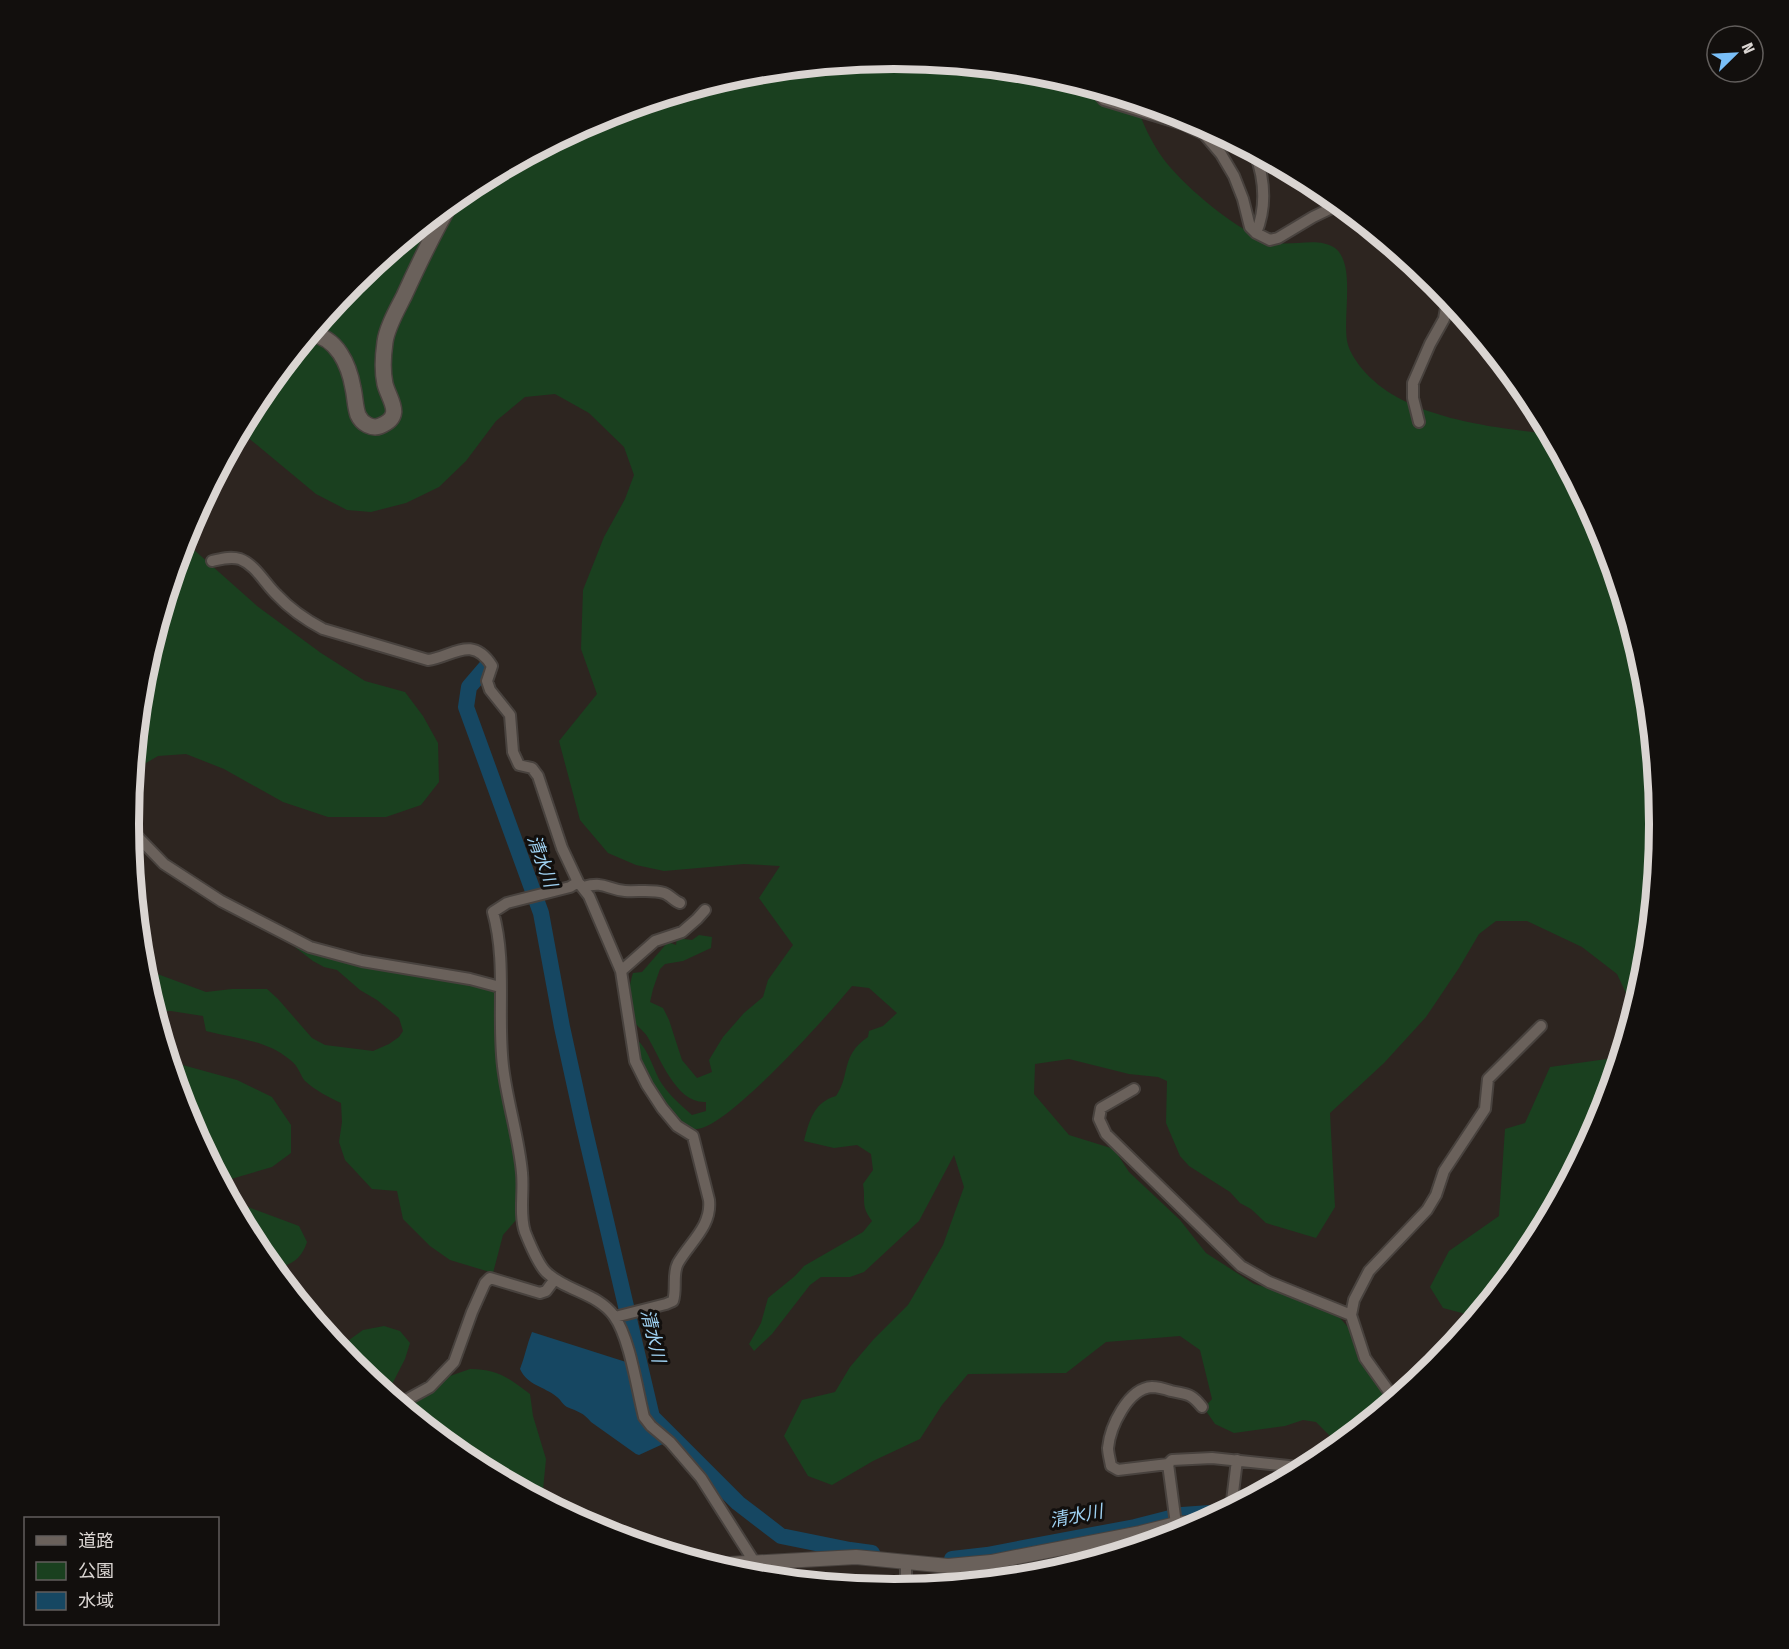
<svg xmlns="http://www.w3.org/2000/svg" width="1789" height="1649" font-family="'Fira Sans Condensed','Noto Sans JP',sans-serif">
<style>
.green{fill:#1a401f}
.water{fill:#164762}
.lines{fill:none;stroke-linecap:round;stroke-linejoin:round}
.river{stroke:#164762;stroke-width:16}
.minor-casing{stroke:#48423e;stroke-width:14}
.tertiary-casing{stroke:#48423e;stroke-width:16}
.secondary-casing{stroke:#48423e;stroke-width:18}
.minor{stroke:#6a615b;stroke-width:10}
.tertiary{stroke:#6a615b;stroke-width:14}
.secondary{stroke:#6a615b;stroke-width:15}
.labels{text-anchor:middle;dominant-baseline:central;stroke-width:6;stroke-linejoin:round;paint-order:stroke}
.water-label{font-size:18px;font-style:italic;fill:#9fd2f3;stroke:#120f0d}
.rim{fill:none;stroke:#dad5d2;stroke-width:8}
</style>
<rect width="100%" height="100%" fill="#2d2520"/>
<path class="green" d="M895 59 1044 73 1134 100C1142 121 1151 143 1165 161 1186 188 1239 233 1272 242 1291 247 1318 236 1335 248 1357 265 1341 321 1348 345 1350 352 1355 359 1359 365 1399 418 1489 427 1550 434L1602 532 1646 675 1660 825 1646 974 1634 1014 1630 1002 1617 974 1582 947 1527 921H1496L1479 934 1459 968 1426 1017 1384 1063 1330 1113 1335 1207 1316 1238 1266 1223 1251 1209 1240 1203 1230 1192 1189 1166 1180 1156 1166 1123 1167 1081 1158 1077 1129 1074 1069 1059 1035 1064 1034 1094 1069 1135 1114 1149 1129 1172 1180 1220 1206 1253 1254 1284 1276 1290 1312 1303 1340 1318 1353 1333 1357 1356 1383 1391 1389 1405 1341 1445 1337 1443 1316 1422 1303 1420 1285 1426 1234 1433 1215 1424 1204 1408 1212 1399 1200 1350 1180 1336 1106 1342 1066 1373 968 1374 942 1405 920 1439 873 1461 832 1485 808 1476 784 1436 802 1400 835 1392 850 1367 873 1340 908 1305 943 1245 964 1187 954 1155 919 1221 864 1272 850 1277H821L810 1285 772 1334 754 1351 749 1344 761 1323 768 1298 795 1276 804 1266 863 1232 872 1221C860 1206 866 1200 863 1184L873 1170 871 1154 857 1145 834 1148 804 1141C809 1121 814 1102 836 1096 851 1074 840 1056 868 1037L869 1031 883 1026 897 1013 869 988 852 986C830 1013 726 1130 696 1129 688 1129 681 1125 676 1119 668 1112 647 1080 643 1070 639 1061 638 1049 636 1039 649 1049 653 1070 662 1084 670 1096 681 1105 692 1115L706 1111V1102C676 1104 660 1057 647 1036 643 1030 635 1025 632 1018 626 1007 629 985 633 973L642 972 668 942 676 945 677 938 692 940 699 935 712 937 711 948 683 961 665 964 660 969 653 989 650 1002 663 1008 669 1020 682 1060 697 1078 712 1072 709 1060 723 1037 744 1013 763 997 768 980 793 945 759 898 780 866 744 864 664 871 636 865 608 853 580 820 559 741 597 694 581 649 583 590 604 537 625 499 634 475 624 447 589 413 555 394 525 397 496 421 466 461 439 487 406 503 371 512 347 510 316 494 240 431 258 399 353 283 469 187 602 117 745 73Z
M184 541 257 606 321 653 365 681 405 692 423 716 438 743 439 782 421 805 386 817H328L283 802 224 769 186 754 158 756 134 770 143 675Z
M293 943 498 991 517 1161V1203L516 1220 503 1235 493 1273 450 1260 430 1246 403 1219 397 1191 372 1189 345 1160 339 1142 342 1122 341 1103C328 1097 315 1090 305 1081 300 1076 300 1067 289 1059 265 1039 235 1039 206 1031L203 1016 171 1011H159L157 1020 143 973 152 972 206 992 232 989H267L278 999 312 1038 325 1045 373 1051 389 1044 399 1037 403 1031 399 1018 377 1000 360 990 337 970 324 967 313 961 296 948Z
M1621 1057 1602 1118 1531 1250 1477 1317 1443 1308 1430 1287 1449 1251 1499 1216 1505 1129 1525 1123 1550 1067Z
M169 1060 179 1064 237 1080 272 1097 291 1125V1153L272 1167 221 1182 187 1117Z
M232 1201 299 1226 307 1242C301 1260 291 1265 273 1269L257 1250Z
M384 1326 400 1331 410 1343 405 1359 387 1394 353 1366 338 1348 363 1330Z
M470 1369C497 1369 509 1378 530 1394L533 1416 546 1459 542 1500 469 1461 402 1406 428 1392 447 1377Z"/>
<path class="water" d="M532 1332 626 1362 640 1419 648 1431 663 1444 639 1455 636 1454 591 1422C584 1413 577 1411 567 1407 563 1405 561 1400 557 1397 544 1386 528 1386 520 1369 525 1356 527 1344 532 1332Z"/>
<g class="lines">
<path class="river" d="M487 666 469 687 466 707 541 913 562 1027 583 1123 652 1417 738 1503 781 1536 850 1550 872 1553
M952 1559 987 1555 1135 1527 1182 1515 1224 1512"/>
<g class="minor-casing">
<path id="minor" d="M1094 88 1104 100 1183 124 1204 134 1221 154 1234 176 1243 199 1250 227 1256 233 1270 240 1278 238 1313 217 1340 204
M1255 153C1265 180 1267 206 1256 233
M1419 422 1413 398V383L1430 344 1444 319 1448 297
M212 561C221 559 230 556 240 559 256 565 265 584 277 595 290 609 306 620 323 629L428 660C452 657 472 634 492 666L487 681 490 690 510 715 513 752 519 765 532 768 538 776 562 848 578 882 589 896 621 971 635 1061 647 1085 662 1108 677 1126 693 1136 709 1200C712 1226 690 1242 678 1263 672 1274 677 1289 673 1301L666 1304 615 1317
M129 823 137 836 164 864 221 901 310 947 362 961 470 979 500 987
M578 882 570 887 507 903 493 912C507 962 497 1015 503 1066 507 1102 519 1137 522 1173 524 1192 519 1214 525 1232 529 1242 539 1265 546 1272 565 1291 598 1293 614 1316 630 1338 637 1390 644 1417L651 1426 670 1442 701 1478 755 1563
M583 887C605 881 606 889 625 891 637 892 652 889 664 893 670 895 674 901 680 903
M621 971 655 941 682 932 697 919 705 910
M1134 1089 1101 1108 1099 1119 1106 1134 1241 1266 1269 1282 1351 1315
M1395 1400 1365 1358 1351 1315 1354 1300 1369 1271 1427 1210 1436 1195 1444 1171 1485 1109 1488 1079 1541 1026
M399 1404 430 1387 454 1362 472 1312 485 1283 490 1278 540 1293 546 1291 555 1279
M1202 1407C1191 1393 1188 1395 1171 1391 1165 1389 1158 1387 1152 1387 1128 1388 1110 1427 1108 1448 1108 1453 1110 1460 1111 1466L1118 1470 1168 1464 1172 1460 1212 1458 1308 1468
M1168 1464 1176 1524
M1231 1509 1237 1460
M906 1589V1563"/>
</g>
<g class="tertiary-casing">
<path id="tertiary" d="M711 1565 856 1557 948 1566 991 1562 1140 1533 1176 1524 1209 1521"/>
</g>
<g class="secondary-casing">
<path id="secondary" d="M311 334C337 337 349 365 353 388 355 396 355 407 358 415 362 424 372 429 380 426 405 416 389 400 385 384 382 370 383 356 385 342 387 327 397 310 404 296 419 263 434 232 452 201"/>
</g>
<use href="#minor" class="minor"/>
<use href="#tertiary" class="tertiary"/>
<use href="#secondary" class="secondary"/>
</g>
<g class="labels">
<g class="water-label">
<text transform="translate(542 861) rotate(70)">清水川</text>
<text transform="translate(653 1336) rotate(77)">清水川</text>
<text transform="translate(1076 1516) rotate(-11)">清水川</text>
</g>
</g>
<path d="M0 0H1789V1649H0ZM139 824a755 755 0 1 1 1510 0a755 755 0 1 1-1510 0Z" fill="#120f0d" fill-rule="evenodd"/>
<path class="rim" d="M139 824a755 755 0 1 1 1510 0a755 755 0 1 1-1510 0Z"/>
<rect x="24" y="1517" width="195" height="108" fill="#120f0d" stroke="#625e5c" stroke-width="1.5"/>
<rect x="36" y="1536" width="30" height="9" fill="#6a615b" stroke="#625e5c" stroke-width="1.5"/>
<text x="78" y="1547" font-size="18" fill="#dad5d2">道路</text>
<rect x="36" y="1562" width="30" height="18" fill="#1a401f" stroke="#625e5c" stroke-width="1.5"/>
<text x="78" y="1577" font-size="18" fill="#dad5d2">公園</text>
<rect x="36" y="1592" width="30" height="18" fill="#164762" stroke="#625e5c" stroke-width="1.5"/>
<text x="78" y="1607" font-size="18" fill="#dad5d2">水域</text>
<g transform="translate(1735 54) rotate(66)"><circle r="28" fill="#120f0d" stroke="#625e5c" stroke-width="1.5"/>
<path d="M0-4.5L10 22L0 15L-10 22Z" fill="#79bff8"/>
<text y="-9" font-size="16" font-weight="bold" text-anchor="middle" fill="#dad5d2">N</text>
</g>
</svg>
